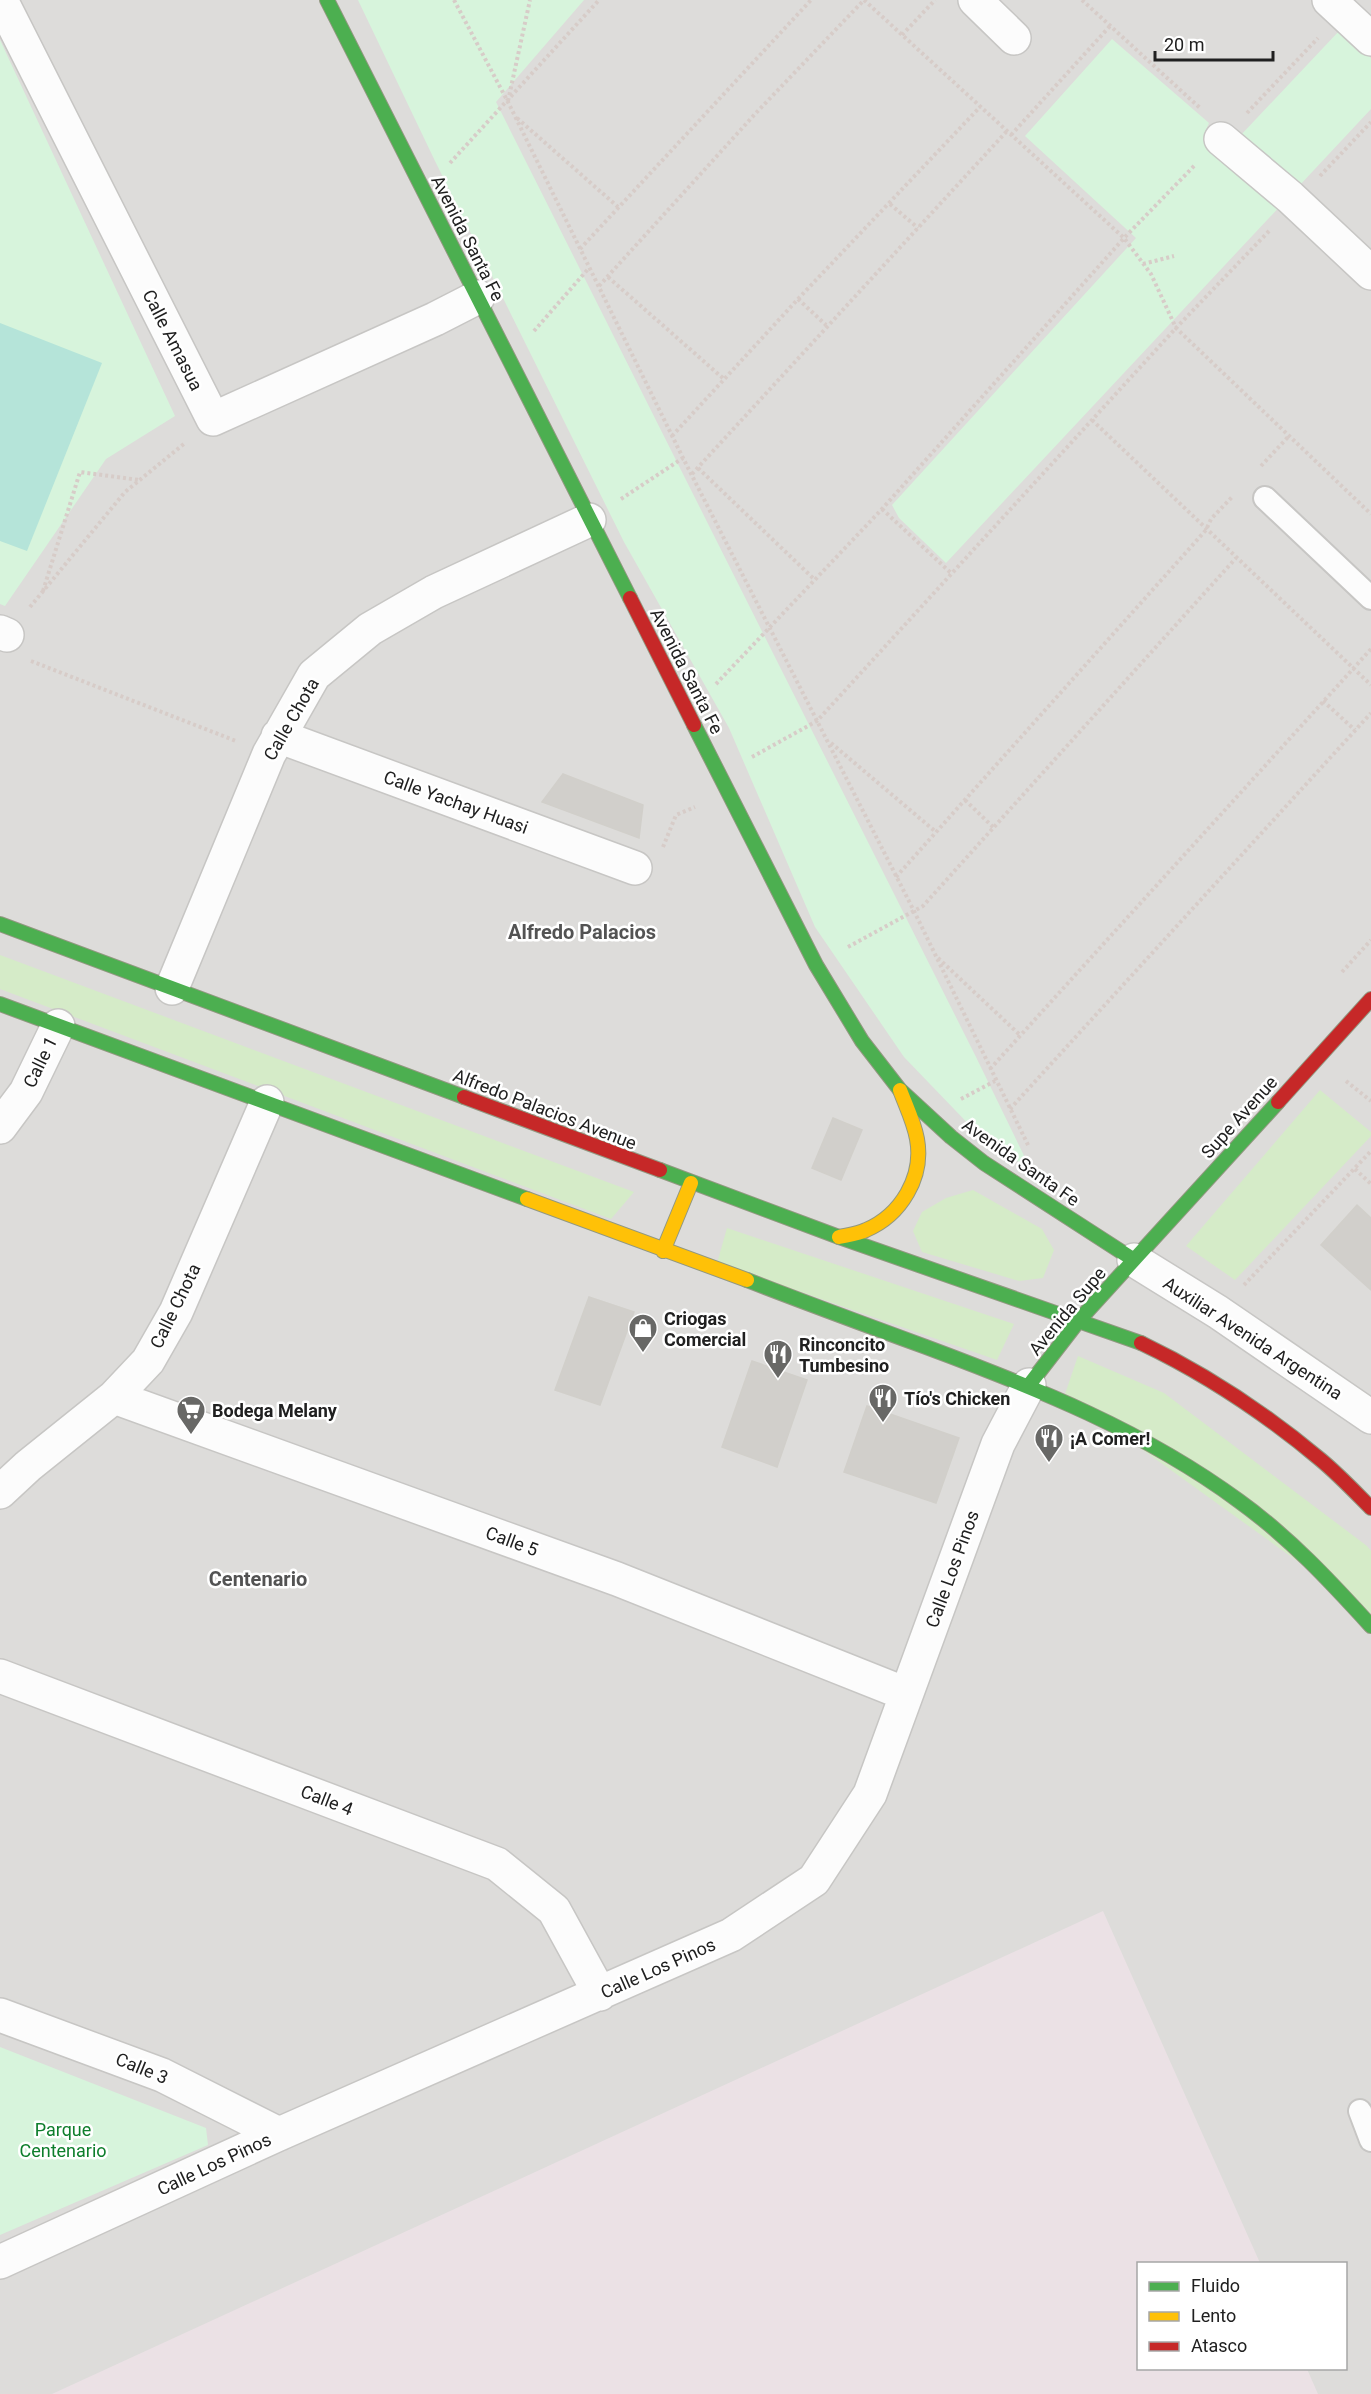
<svg xmlns="http://www.w3.org/2000/svg" width="1371" height="2394" font-family="Roboto,sans-serif">
<style>
.residential{fill:#dddcda;fill-rule:evenodd}
.industrial{fill:#ebe1e5}
.grass{fill:#d5ebc8}
.park{fill:#d7f4dc}
.pitch{fill:#b5e4d9}
.building{fill:#d1cfcb;stroke:#d1cfca;stroke-width:1.5}
.lines{fill:none;stroke-linecap:round;stroke-linejoin:round}
.lane-casing{stroke:#c7c6c4;stroke-width:26}
.street-casing{stroke:#c7c6c4;stroke-width:36}
.fast-casing{stroke:#929880;stroke-width:16}
.slow-casing{stroke:#929880;stroke-width:16}
.jam-casing{stroke:#929880;stroke-width:16}
.path{stroke:#d7ccc8;stroke-width:4;stroke-dasharray:3 3;stroke-linecap:butt}
.lane{stroke:#fcfcfc;stroke-width:22}
.street{stroke:#fcfcfc;stroke-width:33}
.fast{stroke:#4caf50;stroke-width:14}
.slow{stroke:#ffc107;stroke-width:14}
.jam{stroke:#c62828;stroke-width:14}
.labels{text-anchor:middle;dominant-baseline:central;stroke-width:5;stroke-linejoin:round;paint-order:stroke}
.street-label{font-size:18px;fill:#202020;stroke:#fff}
.poi-label{font-size:18px;font-weight:bold;fill:#202020;stroke:#fff;text-anchor:start}
.park-label{font-size:18px;fill:#0e7e2c;stroke:#fff}
.neighbourhood-label{font-size:20px;font-weight:bold;fill:#535353;stroke:#fff}
</style>
<rect width="100%" height="100%" fill="#eeede8"/>
<path class="residential" d="M0 0H1371V2394H0ZM1138 2264H1346V2368H1138Z"/>
<path class="industrial" d="M1103 1911 1260 2263 1138 2264V2368L1307 2369 1318 2394H52Z"/>
<path class="grass" d="M0 955 634 1192 611 1219 0 989Z
M1320 1090 1371 1132V1136L1235 1280 1186 1246Z
M973 1190 1042 1229 1054 1250 1043 1278 1019 1281 922 1252 913 1231 922 1212 946 1198Z
M727 1228 1014 1324 997 1360 717 1263Z
M1078 1356 1164 1393 1367 1546 1371 1551V1614L1065 1394Z"/>
<path class="park" d="M358 0H584L496 102 976 1057 1031 1170 980 1136 904 1057 815 927 729 728 624 542 435 161Z
M1340 30 1371 58V109L946 563 899 518 892 505 1136 238 1025 136 1112 39 1209 123 1205 132 1224 153Z
M0 40 175 416 106 459 5 606 0 604Z
M0 2047 206 2128 208 2145 0 2235Z"/>
<path class="pitch" d="M0 323 102 363 27 551 0 541Z"/>
<path class="building" d="M563 774 643 805 639 838 542 802Z
M833 1118 862 1130 841 1180 812 1168Z
M1357 1205 1371 1218V1290L1321 1245Z
M589 1297 634 1312 600 1405 555 1390Z
M752 1361 807 1380 777 1467 722 1447Z
M867 1406 959 1438 936 1503 844 1472Z"/>
<g class="lines">
<g class="lane-casing">
<path id="lane" d="M1265 498 1371 598
M1360 2111 1371 2140"/>
</g>
<g class="street-casing">
<path id="street" d="M1 0 213 419 435 319 478 297
M975 0 1014 38
M1329 0 1371 39
M1221 139 1290 197 1371 273
M0 632 7 635
M278 736 635 868
M172 988 269 754 314 675 370 629 434 592 589 520
M0 1127 26 1092 58 1026
M1134 1260 1218 1312 1371 1417
M114 1397 617 1579 906 1694
M0 1492 28 1466 114 1397 148 1361 176 1312 267 1102
M0 1676 497 1864 554 1910 600 1994
M0 2015 162 2075 279 2134
M0 2262 279 2134 731 1935 814 1880 870 1794 998 1444 1029 1385"/>
</g>
<g class="fast-casing">
<path id="fast" d="M327 0 630 598
M694 725 816 965 862 1041 900 1090 951 1137 984 1163 1134 1260
M0 924 464 1097
M0 1004 527 1199
M660 1170 839 1237 1141 1343
M747 1280C806 1303 866 1325 926 1347 1036 1388 1144 1431 1239 1501 1289 1537 1330 1581 1371 1626
M1029 1385 1080 1319 1278 1102"/>
</g>
<g class="slow-casing">
<path id="slow" d="M527 1199 747 1280
M839 1237C848 1235 858 1234 866 1230 901 1215 924 1177 917 1139 914 1122 906 1106 900 1090
M663 1251 691 1183"/>
</g>
<g class="jam-casing">
<path id="jam" d="M630 598 694 725
M464 1097 660 1170
M1278 1102 1371 999
M1141 1343C1206 1374 1266 1414 1321 1460 1339 1475 1355 1492 1371 1508"/>
</g>
<path class="path" d="M454 0 508 102 683 458 914 911 1029 1147
M1082 0 1200 108
M902 35 935 0
M508 101 530 0
M1247 113 1318 38
M517 118 618 207
M1011 135 1110 26
M450 163 599 0
M1320 176 1371 122
M890 204 918 228
M580 249 811 0
M1143 264 1174 256
M608 277 725 380
M599 286 755 114 864 0 1124 238 1151 274 1176 328 1371 514
M798 299 826 325
M534 331 589 268
M1092 420 1371 685
M672 436 798 299 980 107
M1261 466 1289 436
M698 468 815 580
M692 474 1007 131
M621 499 683 458
M882 509 951 573
M43 591 80 472 139 480
M30 607 125 492 185 443
M31 661 236 741
M716 684 882 509 1124 238 1195 165
M1323 701 1355 730
M831 743 936 832
M752 757 817 721 1176 328 1270 230
M965 800 994 828
M663 847 676 815 695 807
M896 877 1206 530 1211 519 1233 496
M848 947 923 906 1236 558
M938 958 1021 1036
M1342 972 1371 940
M990 1069 1371 649
M1346 1081 1371 1101
M961 1099 995 1081
M1010 1109 1371 713
M1355 1169 1371 1184
M1244 1285 1371 1151"/>
<use href="#lane" class="lane"/>
<use href="#street" class="street"/>
<use href="#fast" class="fast"/>
<use href="#slow" class="slow"/>
<use href="#jam" class="jam"/>
</g>
<defs>
<g id="shop-pin" transform="scale(1.5)"><path d="M0 17L-7.5 6A9.5 9.5 0 1 1 7.5 6Z" fill="#686866" stroke="#fff"/><path d="M-5-2.5h2.3a2.7 3.5 0 0 1 5.4 0H5L5.5 6h-11ZM-1.5-2.5h3a1.5 2.3 0 0 0-3 0Z" fill="#fff"/></g>
<g id="restaurant-pin" transform="scale(1.5)"><path d="M0 17L-7.5 6A9.5 9.5 0 1 1 7.5 6Z" fill="#686866" stroke="#fff"/><path d="M-5-6h1v4h1v-4h1v4h1v-4h1v5L-1.5 .5V6h-2V.5L-5-1ZM5-6V6H3V1.5H1.5Q1.5-4 5-6Z" fill="#fff"/></g>
<g id="supermarket-pin" transform="scale(1.5)"><path d="M0 17L-7.5 6A9.5 9.5 0 1 1 7.5 6Z" fill="#686866" stroke="#fff"/><path d="M-6-5.5h2.5l.6 2H6L4.5 2H-2.5L-4.4-4H-6ZM-1.5 3.2a1.3 1.3 0 1 0 .1 0ZM3 3.2a1.3 1.3 0 1 0 .1 0Z" fill="#fff"/></g>
</defs>
<g fill-rule="evenodd">
<use href="#shop-pin" x="643" y="1328"/>
<use href="#restaurant-pin" x="778" y="1354"/>
<use href="#restaurant-pin" x="883" y="1398"/>
<use href="#supermarket-pin" x="191" y="1410"/>
<use href="#restaurant-pin" x="1049" y="1438"/>
</g>
<g class="labels">
<g class="street-label">
<text transform="translate(468 238) rotate(63)">Avenida Santa Fe</text>
<text transform="translate(173 340) rotate(63)">Calle Amasua</text>
<text transform="translate(687 671) rotate(63)">Avenida Santa Fe</text>
<text transform="translate(291 719) rotate(-60)">Calle Chota</text>
<text transform="translate(456 802) rotate(20)">Calle Yachay Huasi</text>
<text transform="translate(40 1062) rotate(-64)">Calle 1</text>
<text transform="translate(545 1109) rotate(21)">Alfredo Palacios Avenue</text>
<text transform="translate(1239 1117) rotate(-48)">Supe Avenue</text>
<text transform="translate(1021 1162) rotate(35)">Avenida Santa Fe</text>
<text transform="translate(175 1306) rotate(-64)">Calle Chota</text>
<text transform="translate(1067 1311) rotate(-50)">Avenida Supe</text>
<text transform="translate(1253 1338) rotate(33)">Auxiliar Avenida Argentina</text>
<text transform="translate(512 1541) rotate(20)">Calle 5</text>
<text transform="translate(952 1569) rotate(-70)">Calle Los Pinos</text>
<text transform="translate(327 1800) rotate(21)">Calle 4</text>
<text transform="translate(658 1968) rotate(-24)">Calle Los Pinos</text>
<text transform="translate(142 2068) rotate(22)">Calle 3</text>
<text transform="translate(214 2164) rotate(-25)">Calle Los Pinos</text>
</g>
<g class="poi-label">
<text x="664" y="1318">Criogas<tspan x="664" dy="21">Comercial</tspan></text>
<text x="799" y="1344">Rinconcito<tspan x="799" dy="21">Tumbesino</tspan></text>
<text x="904" y="1398">Tío's Chicken</text>
<text x="212" y="1410">Bodega Melany</text>
<text x="1070" y="1438">¡A Comer!</text>
</g>
<g class="park-label">
<text x="63" y="2129">Parque<tspan x="63" dy="21">Centenario</tspan></text>
</g>
<g class="neighbourhood-label">
<text x="582" y="932">Alfredo Palacios</text>
<text x="258" y="1579">Centenario</text>
</g>
</g>
<rect x="1137" y="2262" width="210" height="108" fill="#ffffff" stroke="#a6a6a6" stroke-width="1.5"/>
<rect x="1149" y="2282" width="30" height="9" fill="#4caf50" stroke="#a6a6a6" stroke-width="1.5"/>
<text x="1191" y="2292" font-size="18" fill="#202020">Fluido</text>
<rect x="1149" y="2312" width="30" height="9" fill="#ffc107" stroke="#a6a6a6" stroke-width="1.5"/>
<text x="1191" y="2322" font-size="18" fill="#202020">Lento</text>
<rect x="1149" y="2342" width="30" height="9" fill="#c62828" stroke="#a6a6a6" stroke-width="1.5"/>
<text x="1191" y="2352" font-size="18" fill="#202020">Atasco</text>
<path d="M1155 51v9h118v-9" fill="none" stroke="#202020" stroke-width="3"/>
<text x="1164" y="51" font-size="18" fill="#202020" stroke="#ffffff" stroke-width="4.5" paint-order="stroke">20 m</text>
</svg>
